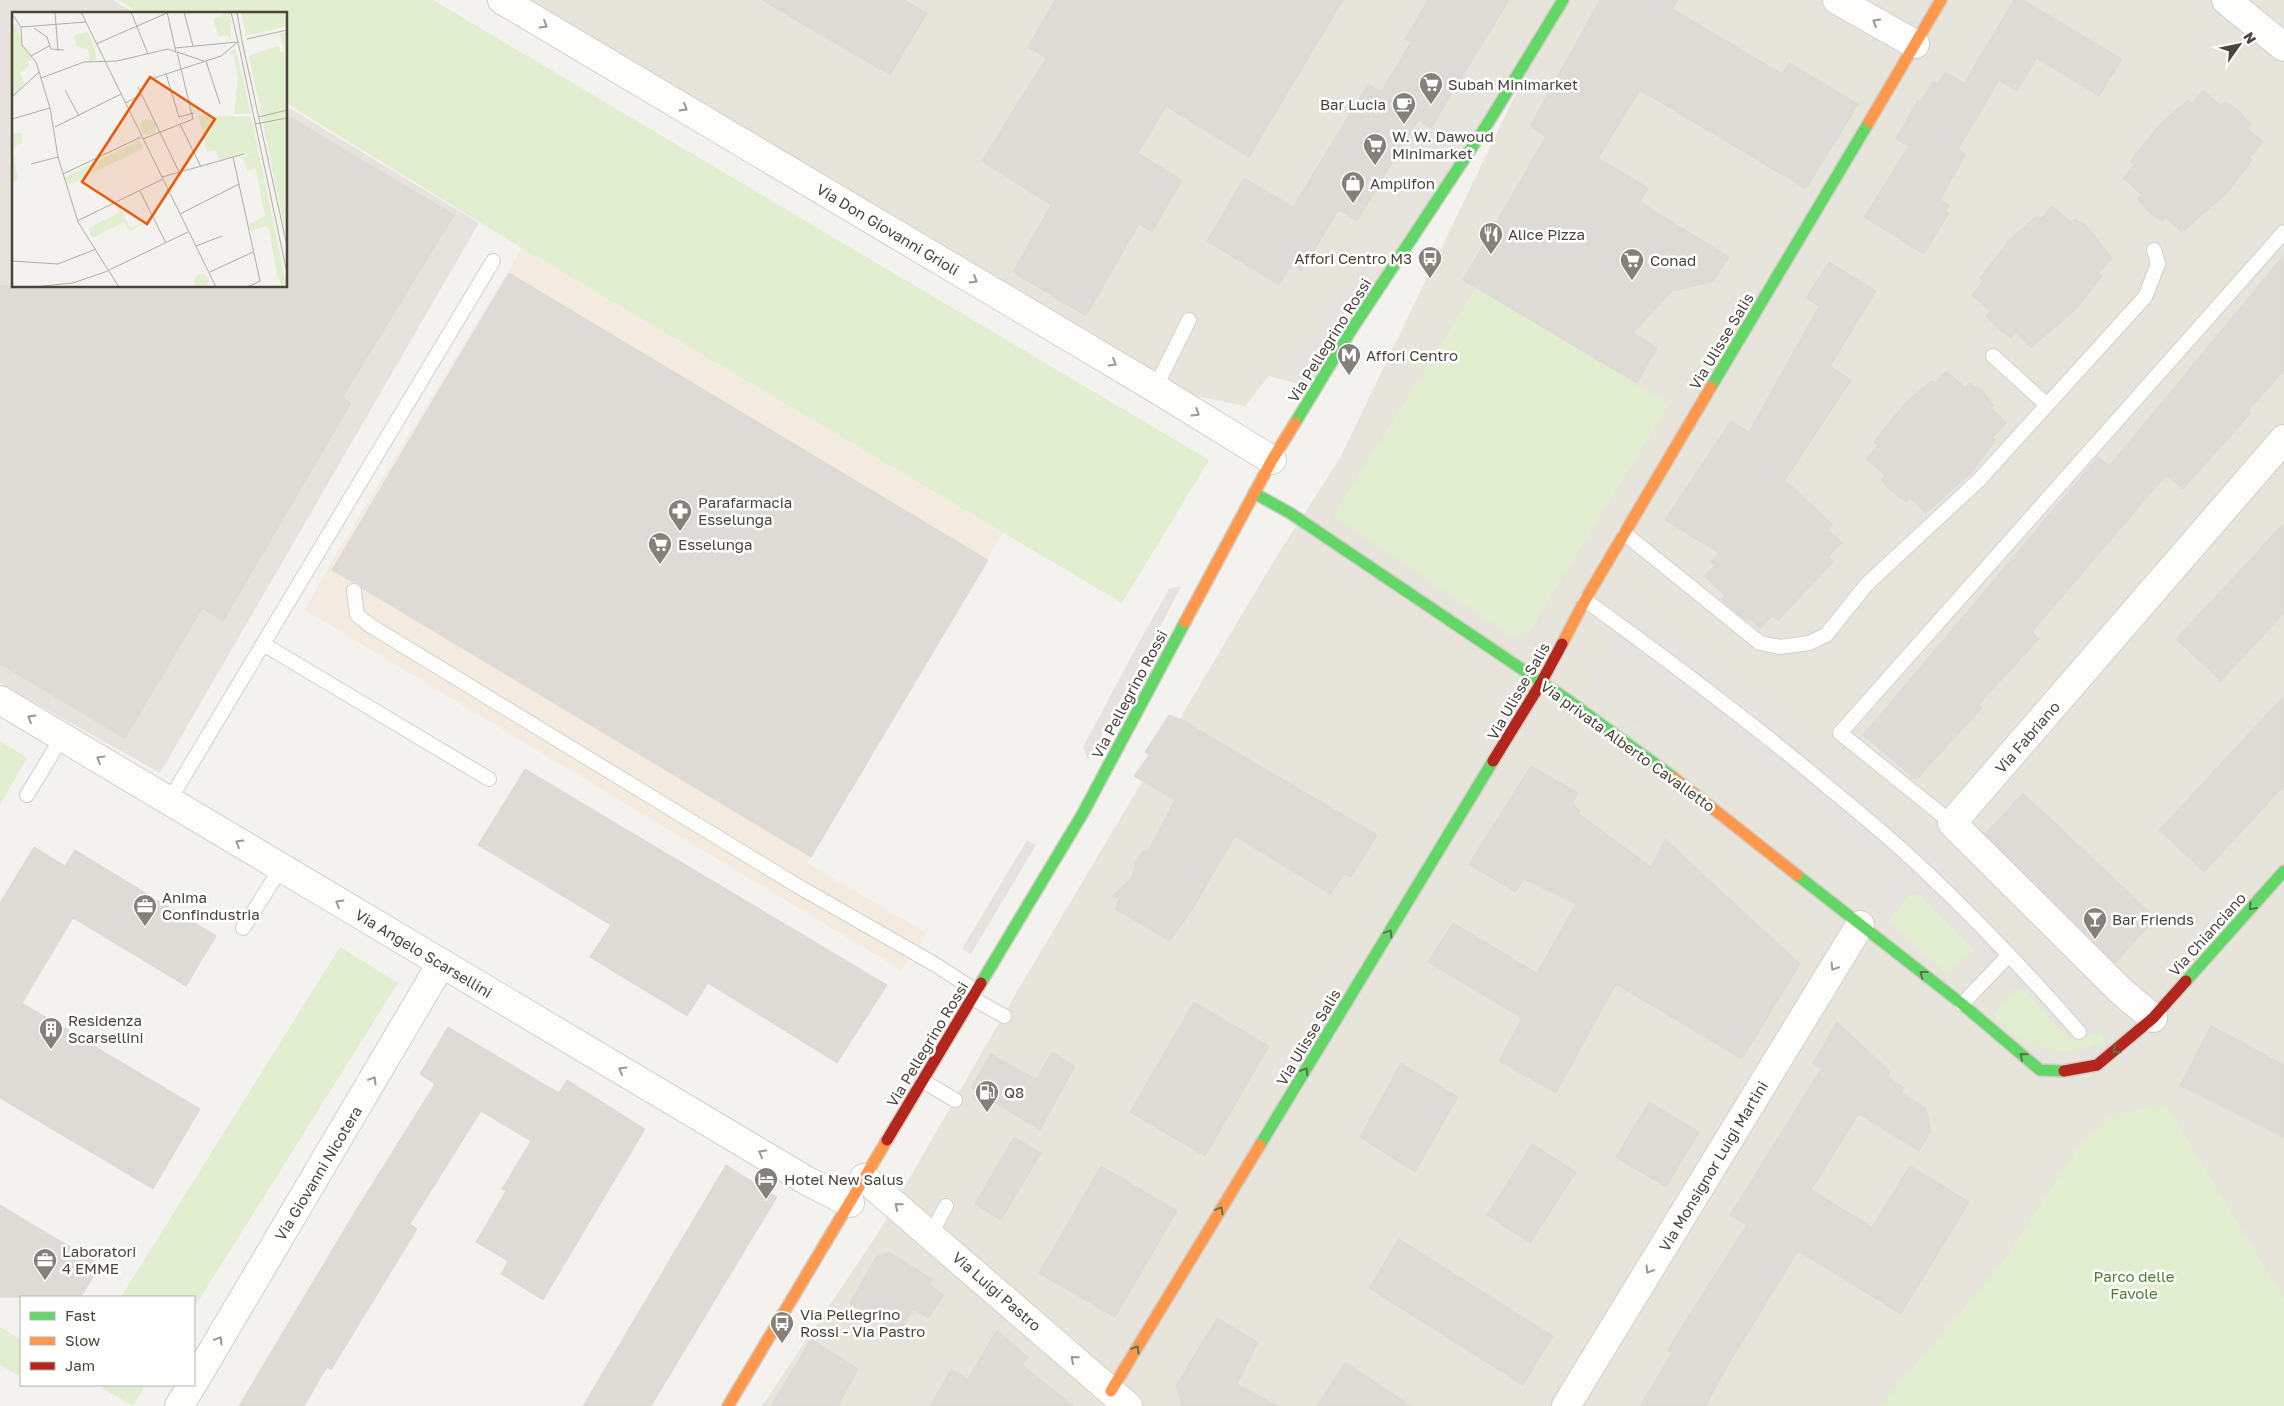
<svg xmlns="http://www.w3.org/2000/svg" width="2284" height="1406" font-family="'Golos Text',sans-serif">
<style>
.residential{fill:#e7e4dc}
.commercial{fill:#f3ebdf}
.industrial{fill:#e6e2de}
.green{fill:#e1eecf}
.parking{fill:#e6e3df}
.building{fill:#dedbd6;stroke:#dcd9d4}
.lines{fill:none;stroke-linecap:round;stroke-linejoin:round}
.lane-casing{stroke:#d2d0cb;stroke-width:16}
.street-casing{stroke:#d2d0cb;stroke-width:30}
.fast-casing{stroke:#d3cfc5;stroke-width:14}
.slow-casing{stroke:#d3cfc5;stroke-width:14}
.jam-casing{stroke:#d3cfc5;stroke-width:14}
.lane{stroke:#fdfdfc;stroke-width:14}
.street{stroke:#fdfdfc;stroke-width:28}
.fast{stroke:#63d668;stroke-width:11}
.slow{stroke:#ff974d;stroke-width:11}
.jam{stroke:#b3261e;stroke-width:11}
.oneway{stroke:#9b9791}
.oneway2{stroke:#537749}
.labels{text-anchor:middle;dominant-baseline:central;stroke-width:5;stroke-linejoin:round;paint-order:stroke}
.poi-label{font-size:15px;fill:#4b4439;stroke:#fff;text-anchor:start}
.street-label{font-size:15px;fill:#4b4439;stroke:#fff}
.park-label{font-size:15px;fill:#4a7f2a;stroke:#fff}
.inset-road{fill:none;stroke:#b0aca6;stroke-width:1}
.view{fill:#e8590c;fill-opacity:0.15;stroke:#e8590c;stroke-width:2.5}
.inset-edge{fill:none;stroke:#4b4439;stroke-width:2.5}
</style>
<rect width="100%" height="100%" fill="#f4f2ee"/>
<path class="residential" d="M502 0H2284V1406H762L878 1233 1015 995 1275 559 1340 458 1551 21 1316 389 1269 376 1245 406 1155 388Z"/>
<path class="commercial" d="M522 248 1003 533 807 863 927 933 915 954 901 970 305 610 324 575Z"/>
<path class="industrial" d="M0 0H113L136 14H14V286H286V106L479 223 160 773 0 683Z"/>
<path class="green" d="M119 0H433L1209 460 1122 603 522 248 286 103V14H141Z
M1476 288 1669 404 1528 634 1511 636 1333 516Z
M0 741 27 758 0 805Z
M1914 893 1919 894 1974 950 1946 973 1888 921 1910 895Z
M340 947 398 983 194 1308V1297H121Z
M2020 989 2091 1035 2101 1032 2105 1038 2104 1041C2079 1055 2049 1054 2024 1041 2013 1035 2003 1024 1994 1016 1998 1005 2009 993 2020 989Z
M2166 1104 2284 1299V1406H1880L2001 1265 2077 1149 2109 1115Z
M0 1327 21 1340V1377L0 1365Z
M97 1385H146L133 1406Z"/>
<path class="parking" d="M1486 85 1429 179 1297 382 1292 370 1474 86Z
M1181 586 1157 633 1088 760 1083 747 1132 655 1169 589Z
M1639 601 1764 699 1907 826 2028 950 2101 1032 2069 1039 2026 992 2020 989 2015 991 1919 894 1910 895 1888 921 1758 811 1716 780 1585 689Z
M1027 840 1036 845 971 954 962 949Z"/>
<path class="building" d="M762 0H904L927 13 890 75Z
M1055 0H1343L1249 157 1166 106 1138 153 1182 180 1152 232 1139 224 1086 316 1013 272 1051 205 982 161 1046 58 1028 47Z
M1428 0H1509L1431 128 1418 120 1357 221 1339 210 1301 271 1292 264 1279 285 1207 241 1244 178 1293 207 1368 84 1381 92 1411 42 1405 39Z
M1600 0H1678L1673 9 1782 74 1789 63 1858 104 1806 189 1640 90 1598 158 1648 188 1640 202 1729 257 1712 282 1672 291 1633 333 1657 348 1637 383 1463 280 1546 136 1530 126Z
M2014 0H2023L2122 59 2099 96 2037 58 2017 91 1999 80 1958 150 1966 154 1940 200 1949 205 1945 211 1949 213 1924 254 1864 217 1909 146 1896 139 1918 100 1921 102 1933 81 1938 85 1945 72 1964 83Z
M2203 90 2221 106 2225 102 2237 109 2251 125 2247 128 2263 142 2249 158 2252 160 2226 194 2182 232 2166 217 2162 222 2147 210 2137 199 2142 195 2123 178 2134 165 2130 161 2162 122 2188 100 2192 103Z
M286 115 454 215 342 398 351 403 223 621 202 608 125 738 0 664V286H286Z
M2052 206 2071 222 2074 219 2086 225 2112 258 2098 274 2102 276 2074 311 2031 348 2016 333 2011 338 1997 327 1986 316 1990 311 1972 295 1983 281 1980 278 2010 239 2037 216 2041 219Z
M2284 255V370L2249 410 2251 413 2183 489 2166 475 2032 632 2039 639 1979 704 1982 708 1916 780 1863 735 2098 457 2109 466Z
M1829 262 1876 291 1830 366 1851 380 1785 480 1833 525 1828 530 1842 543 1828 557 1833 562 1778 621 1773 616 1760 629 1749 618 1746 620 1721 599 1725 595 1704 576 1715 565 1711 562 1719 553 1665 520 1731 421 1749 432 1819 306 1806 298Z
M509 273 988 560 811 857 362 588 358 583 353 582 332 570Z
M1946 371 1965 387 1969 383 1981 389 1994 406 1991 408 2007 423 1992 438 1996 440 1970 474 1926 513 1910 498 1906 502 1891 491 1881 480 1885 475 1866 459 1878 445 1874 442 1906 402 1931 381 1935 383Z
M2284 523V613L2221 681 2176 639Z
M2284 696V786L2204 872 2159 830Z
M1169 715 1182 720 1377 835 1351 877 1344 874 1330 894 1235 836 1192 910 1170 941 1115 909 1120 898 1112 896 1132 878 1136 862 1143 851H1148L1175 800 1134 776 1149 755 1145 752Z
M1531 766 1578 793 1572 804 1580 811 1578 813 1651 867 1665 839 1800 964 1742 1059 1616 984 1556 1093 1499 1061 1522 1018 1428 962 1453 923 1537 973 1576 904 1524 879 1515 892 1469 864Z
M525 769 887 985 837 1063 708 983 687 1016 590 957 611 925 478 845Z
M2023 793 2156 918 2115 963 1985 834Z
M34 847 65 866 75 850 216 936 186 986 73 918 22 1003 200 1109 153 1189 0 1098V903Z
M1194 1002 1269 1046 1205 1156 1130 1112Z
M1837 1022 1889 1071 1888 1077 1904 1088 1901 1093 1926 1108 1931 1131 1919 1151 1859 1114 1811 1190 1872 1227 1910 1166 1969 1202 1901 1314 1798 1251 1725 1370 1706 1406H1640L1672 1353 1668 1350 1684 1323 1747 1225 1730 1215 1821 1069 1813 1063Z
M2211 1026 2284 1065V1138L2180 1086Z
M448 1027 559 1093 567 1080 645 1129 543 1300 501 1274 508 1261 476 1242 506 1191 502 1189 531 1141 481 1111 410 1224 417 1229 331 1370 327 1367 304 1406H239L353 1215 435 1084 420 1074Z
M1052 1052 1075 1066 1040 1130 971 1088 991 1054 1036 1079Z
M1401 1063 1458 1097 1415 1172 1360 1137Z
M1649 1102 1699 1132 1666 1187 1616 1157Z
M1014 1137 1041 1153 1001 1220 975 1204Z
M1532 1144 1576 1172 1530 1243 1487 1215Z
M726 1165 777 1197 651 1406H583Z
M1101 1166 1177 1211 1115 1317 1039 1273Z
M0 1205 100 1265 81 1297H0Z
M1399 1239 1553 1336 1523 1385 1369 1288Z
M889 1252 932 1279 928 1284 944 1295 928 1318 913 1309 899 1332 850 1303 876 1257Z
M1217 1318 1258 1342 1237 1384 1278 1406H1182L1176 1386Z
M997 1330 1028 1357 1022 1365 1074 1406H930L951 1369 968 1379Z
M811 1339 858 1369 838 1406H771Z
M1345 1362 1411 1406H1317Z"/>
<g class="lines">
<g class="lane-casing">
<path id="lane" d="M1155 388 1189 320
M2047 405 2145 297 2158 264 2154 250
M1625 534 1760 643 1780 647 1809 643 1826 635 1867 584 1979 480 2047 405 1993 356
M354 591 357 615 371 626 796 885 936 965 976 991
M1585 600C1668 660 1750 721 1828 787 1861 814 1894 841 1925 871 1979 922 2030 976 2079 1032
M263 644 493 261
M27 795 62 737
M169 801 263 644 489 779
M1952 823 1840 733 2284 232
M243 928 281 868
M972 998 1004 1016
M1962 1004 2009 955
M923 1081 955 1100
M931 1234 946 1206"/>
</g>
<g class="street-casing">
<path id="street" d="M502 0 1155 388 1272 460
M1837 0 1915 44
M2226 0 2284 47
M0 700 809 1182 850 1203
M2153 1018 2121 991 1952 823 2284 439
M864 1178 1128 1406
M194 1382 441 964
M179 1406 192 1385
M1566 1406 1860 925"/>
</g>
<g class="fast-casing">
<path id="fast" d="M1711 387 1869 122
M1295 423 1350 332 1488 123 1563 0
M1254 493 1290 513 1565 698 1673 777
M1797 875 1962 1004 2040 1070 2064 1071
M2186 981 2284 871
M981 983 1083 813 1185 622
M1260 1145 1493 761"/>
</g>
<g class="slow-casing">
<path id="slow" d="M1869 122 1941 0
M1185 622 1272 460 1295 423
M1562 644 1585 600 1711 387
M1673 777 1797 875
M1111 1391 1260 1145
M728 1406 887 1140"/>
</g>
<g class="jam-casing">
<path id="jam" d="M1493 761 1541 683 1562 644
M2064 1071 2097 1065 2153 1018 2186 981
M887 1140 981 983"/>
</g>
<use href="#lane" class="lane"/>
<use href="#street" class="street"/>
<use href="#fast" class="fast"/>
<use href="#slow" class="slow"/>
<use href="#jam" class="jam"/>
</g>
<defs><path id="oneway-chevron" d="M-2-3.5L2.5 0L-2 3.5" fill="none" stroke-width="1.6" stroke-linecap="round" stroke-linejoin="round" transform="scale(1.25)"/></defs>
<g class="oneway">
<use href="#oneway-chevron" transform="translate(1876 22) rotate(-150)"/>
<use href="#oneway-chevron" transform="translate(544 25) rotate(31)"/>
<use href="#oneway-chevron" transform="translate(684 108) rotate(31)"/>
<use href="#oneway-chevron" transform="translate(974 280) rotate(31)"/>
<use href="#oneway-chevron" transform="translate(1113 363) rotate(31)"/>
<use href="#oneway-chevron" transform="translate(1196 413) rotate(32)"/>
<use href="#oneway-chevron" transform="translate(31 718) rotate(-149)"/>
<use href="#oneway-chevron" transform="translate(100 759) rotate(-149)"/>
<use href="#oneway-chevron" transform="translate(239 843) rotate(-149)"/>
<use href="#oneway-chevron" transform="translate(339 903) rotate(-149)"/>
<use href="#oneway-chevron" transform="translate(1834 967) rotate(122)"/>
<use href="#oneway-chevron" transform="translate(622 1070) rotate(-150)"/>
<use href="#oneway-chevron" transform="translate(373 1080) rotate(-59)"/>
<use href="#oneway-chevron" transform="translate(762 1153) rotate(-150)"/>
<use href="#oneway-chevron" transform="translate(898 1206) rotate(-140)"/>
<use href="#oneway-chevron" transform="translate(1649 1270) rotate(121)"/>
<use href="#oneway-chevron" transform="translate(219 1340) rotate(-59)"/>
<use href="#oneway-chevron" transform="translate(1074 1359) rotate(-139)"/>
</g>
<g class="oneway2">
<use href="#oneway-chevron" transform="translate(2252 907) rotate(132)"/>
<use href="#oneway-chevron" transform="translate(1389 933) rotate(-59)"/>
<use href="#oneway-chevron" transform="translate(1923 974) rotate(-142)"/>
<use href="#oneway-chevron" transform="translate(2116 1050) rotate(142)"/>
<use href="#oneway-chevron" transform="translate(2023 1056) rotate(-140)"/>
<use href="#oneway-chevron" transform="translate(1305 1071) rotate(-59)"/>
<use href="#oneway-chevron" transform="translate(1220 1210) rotate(-59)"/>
<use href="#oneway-chevron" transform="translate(1136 1349) rotate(-59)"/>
</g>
<defs>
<g id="supermarket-pin" transform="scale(1.25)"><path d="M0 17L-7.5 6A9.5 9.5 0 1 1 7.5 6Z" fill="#868178" stroke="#fff"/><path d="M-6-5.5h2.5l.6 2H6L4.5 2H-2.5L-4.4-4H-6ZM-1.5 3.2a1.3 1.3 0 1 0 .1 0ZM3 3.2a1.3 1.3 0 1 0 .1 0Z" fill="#fff"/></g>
<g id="cafe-pin" transform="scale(1.25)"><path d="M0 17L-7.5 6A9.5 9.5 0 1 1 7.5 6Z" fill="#868178" stroke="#fff"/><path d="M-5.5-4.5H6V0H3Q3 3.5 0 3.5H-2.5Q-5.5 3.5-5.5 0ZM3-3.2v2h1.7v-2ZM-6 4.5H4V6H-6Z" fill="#fff"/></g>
<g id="shop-pin" transform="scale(1.25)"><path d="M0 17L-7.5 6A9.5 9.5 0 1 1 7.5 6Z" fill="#868178" stroke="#fff"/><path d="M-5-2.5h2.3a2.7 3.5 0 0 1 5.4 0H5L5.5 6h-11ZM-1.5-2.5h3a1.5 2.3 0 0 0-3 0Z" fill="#fff"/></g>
<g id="restaurant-pin" transform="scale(1.25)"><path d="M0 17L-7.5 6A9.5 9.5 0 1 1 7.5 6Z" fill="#868178" stroke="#fff"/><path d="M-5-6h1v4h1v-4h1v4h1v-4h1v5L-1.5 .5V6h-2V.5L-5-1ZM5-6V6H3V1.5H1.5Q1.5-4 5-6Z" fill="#fff"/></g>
<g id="bus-pin" transform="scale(1.25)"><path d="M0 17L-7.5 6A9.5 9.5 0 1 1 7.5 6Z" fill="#868178" stroke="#fff"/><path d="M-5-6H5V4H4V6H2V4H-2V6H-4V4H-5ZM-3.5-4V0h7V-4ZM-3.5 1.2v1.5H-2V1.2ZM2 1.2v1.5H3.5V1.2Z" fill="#fff"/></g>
<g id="metro-pin" transform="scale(1.25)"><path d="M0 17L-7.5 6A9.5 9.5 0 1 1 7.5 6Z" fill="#868178" stroke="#fff"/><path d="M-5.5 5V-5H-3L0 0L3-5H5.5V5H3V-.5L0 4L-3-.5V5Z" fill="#fff"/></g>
<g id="pharmacy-pin" transform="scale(1.25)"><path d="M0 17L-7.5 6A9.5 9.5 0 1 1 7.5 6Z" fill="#868178" stroke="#fff"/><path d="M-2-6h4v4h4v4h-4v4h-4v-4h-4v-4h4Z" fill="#fff"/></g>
<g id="office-pin" transform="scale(1.25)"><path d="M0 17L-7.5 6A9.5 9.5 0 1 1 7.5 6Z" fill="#868178" stroke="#fff"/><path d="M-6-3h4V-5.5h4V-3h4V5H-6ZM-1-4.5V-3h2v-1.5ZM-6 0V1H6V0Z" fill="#fff"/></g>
<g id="bar-pin" transform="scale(1.25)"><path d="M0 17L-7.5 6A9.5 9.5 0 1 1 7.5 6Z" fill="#868178" stroke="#fff"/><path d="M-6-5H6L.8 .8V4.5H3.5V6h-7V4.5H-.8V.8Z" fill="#fff"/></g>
<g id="building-pin" transform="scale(1.25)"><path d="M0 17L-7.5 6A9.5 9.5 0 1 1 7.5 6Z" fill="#868178" stroke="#fff"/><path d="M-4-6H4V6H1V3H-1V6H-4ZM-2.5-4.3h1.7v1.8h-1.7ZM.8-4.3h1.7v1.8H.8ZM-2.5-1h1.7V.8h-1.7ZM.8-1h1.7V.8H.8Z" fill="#fff"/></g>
<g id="fuel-pin" transform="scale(1.25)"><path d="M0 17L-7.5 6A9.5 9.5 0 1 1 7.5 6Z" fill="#868178" stroke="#fff"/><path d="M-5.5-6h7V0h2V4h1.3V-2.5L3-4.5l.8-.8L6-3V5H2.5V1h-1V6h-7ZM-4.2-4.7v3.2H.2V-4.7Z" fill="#fff"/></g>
<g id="hotel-pin" transform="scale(1.25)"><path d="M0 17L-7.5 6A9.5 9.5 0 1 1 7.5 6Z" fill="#868178" stroke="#fff"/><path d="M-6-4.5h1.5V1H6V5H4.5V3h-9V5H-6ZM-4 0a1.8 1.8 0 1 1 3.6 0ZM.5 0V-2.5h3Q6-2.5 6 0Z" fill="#fff"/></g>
</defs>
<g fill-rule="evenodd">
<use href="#supermarket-pin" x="1431" y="84"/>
<use href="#cafe-pin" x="1404" y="104"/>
<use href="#supermarket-pin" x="1375" y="145"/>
<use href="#shop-pin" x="1353" y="183"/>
<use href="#restaurant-pin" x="1491" y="234"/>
<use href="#bus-pin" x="1430" y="258"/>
<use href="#supermarket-pin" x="1632" y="260"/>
<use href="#metro-pin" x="1349" y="355"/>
<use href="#pharmacy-pin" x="680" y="511"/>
<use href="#supermarket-pin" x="660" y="544"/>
<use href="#office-pin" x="145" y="906"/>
<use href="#bar-pin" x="2095" y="919"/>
<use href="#building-pin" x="51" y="1029"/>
<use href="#fuel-pin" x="987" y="1092"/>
<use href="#hotel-pin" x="766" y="1179"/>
<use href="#office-pin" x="45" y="1260"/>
<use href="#bus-pin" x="782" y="1323"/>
</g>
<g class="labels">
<g class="poi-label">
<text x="1448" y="84">Subah Minimarket</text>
<text x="1386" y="104" text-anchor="end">Bar Lucia</text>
<text x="1392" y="136">W. W. Dawoud<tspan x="1392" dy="17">Minimarket</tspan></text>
<text x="1370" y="183">Amplifon</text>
<text x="1508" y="234">Alice Pizza</text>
<text x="1412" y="258" text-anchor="end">Affori Centro M3</text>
<text x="1650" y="260">Conad</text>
<text x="1366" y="355">Affori Centro</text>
<text x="698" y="502">Parafarmacia<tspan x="698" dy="17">Esselunga</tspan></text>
<text x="678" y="544">Esselunga</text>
<text x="162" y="897">Anima<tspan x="162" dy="17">Confindustria</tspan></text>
<text x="2112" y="919">Bar Friends</text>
<text x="68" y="1020">Residenza<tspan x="68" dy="17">Scarsellini</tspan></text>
<text x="1004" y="1092">Q8</text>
<text x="784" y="1179">Hotel New Salus</text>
<text x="62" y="1251">Laboratori<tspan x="62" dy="17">4 EMME</tspan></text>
<text x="800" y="1314">Via Pellegrino<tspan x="800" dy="17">Rossi - Via Pastro</tspan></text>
</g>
<g class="street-label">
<text transform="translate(888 229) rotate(31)">Via Don Giovanni Grioli</text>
<text transform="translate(1329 340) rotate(-58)">Via Pellegrino Rossi</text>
<text transform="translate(1721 341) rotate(-59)">Via Ulisse Salis</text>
<text transform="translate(1518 691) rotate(-60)">Via Ulisse Salis</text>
<text transform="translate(1129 694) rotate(-62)">Via Pellegrino Rossi</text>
<text transform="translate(2027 737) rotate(-49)">Via Fabriano</text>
<text transform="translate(1628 746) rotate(36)">Via privata Alberto Cavalletto</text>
<text transform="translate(2207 934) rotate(-48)">Via Chianciano</text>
<text transform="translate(424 953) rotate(31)">Via Angelo Scarsellini</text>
<text transform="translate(1308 1037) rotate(-59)">Via Ulisse Salis</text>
<text transform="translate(927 1044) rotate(-59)">Via Pellegrino Rossi</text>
<text transform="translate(1713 1166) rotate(-59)">Via Monsignor Luigi Martini</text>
<text transform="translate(318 1173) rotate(-59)">Via Giovanni Nicotera</text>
<text transform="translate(997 1291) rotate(41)">Via Luigi Pastro</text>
</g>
<g class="park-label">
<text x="2134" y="1276">Parco delle<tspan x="2134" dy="17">Favole</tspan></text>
</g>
</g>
<g transform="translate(12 12)">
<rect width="275" height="275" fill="#f4f2ee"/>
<path d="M211 0H218L219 29 216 23 207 25 201 6 212 3ZM229 0H273L275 14 234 24ZM6 12 10 34 20 46 16 50 17 54 8 61 13 72 0 84V13ZM76 20 83 36 84 48H77L76 37 65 35 62 23ZM275 20V227L237 43 267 34 268 40 272 39 268 21ZM222 37 224 38 239 102H222L226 65 221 42H216ZM186 103 239 105 275 275H270L265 263 257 217 253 214 239 219 237 212 253 204 242 149 241 146 243 157 235 159 231 145 242 140 207 148 204 138 195 140ZM128 115a8 8 0 1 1 16 0a8 8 0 1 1-16 0ZM9 121 11 131 4 133 1 140 6 168 0 170V122ZM127 128 132 136 56 173 53 165ZM106 191 118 216 135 210 117 219 112 210 80 226 76 216 107 201ZM182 269a7 7 0 1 1 14 0a7 7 0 1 1-14 0Z" fill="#e1eecf"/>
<path class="inset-road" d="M43 0 46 39M69 0 204 275M119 0 136 42M172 0 181 34M219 0 226 30M225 0 230 29M0 2 9 15M9 15 10 33 24 50 38 96 46 145 66 210 107 275M9 15 74 10M22 16 35 25 39 37 52 38M235 27 275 18M230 29 275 234M226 30 275 261M84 32 155 1M163 36 225 30M165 40 192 49M19 44 37 34M194 49 208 92M154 62 167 105 182 101M29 66 72 50 105 49 156 37 164 40 155 0M136 68 209 44 226 30M126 75 167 160M53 78 67 104M0 85 27 60M113 91 129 83M247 105 275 98M0 107 38 96M168 112 189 155M243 112 275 106M43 115 109 82M131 127 181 107 165 40M221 145 248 269 236 275M19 152 46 145M51 162 129 125M150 165 232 142M128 179 154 231M168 202 227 172M65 209 151 167M184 234 210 224M0 249 46 252 84 237M198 260 241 240M21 275 61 271 93 260 176 220"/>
<path class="view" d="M138 65 203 107 135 212 70 170Z"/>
<rect width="275" height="275" class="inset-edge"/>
</g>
<rect x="20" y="1296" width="175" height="90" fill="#ffffff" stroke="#b7b4b0"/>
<rect x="30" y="1312" width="25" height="8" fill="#63d668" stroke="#b7b4b0"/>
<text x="65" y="1321" font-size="15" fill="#4b4439">Fast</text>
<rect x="30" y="1337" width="25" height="8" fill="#ff974d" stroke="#b7b4b0"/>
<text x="65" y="1346" font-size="15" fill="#4b4439">Slow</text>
<rect x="30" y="1362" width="25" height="8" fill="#b3261e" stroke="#b7b4b0"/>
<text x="65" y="1371" font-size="15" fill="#4b4439">Jam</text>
<g transform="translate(2239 45) rotate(57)" stroke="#ffffff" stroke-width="4" paint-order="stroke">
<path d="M0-4L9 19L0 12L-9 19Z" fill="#4b4439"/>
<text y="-8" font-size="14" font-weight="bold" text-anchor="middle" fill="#4b4439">N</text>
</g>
</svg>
